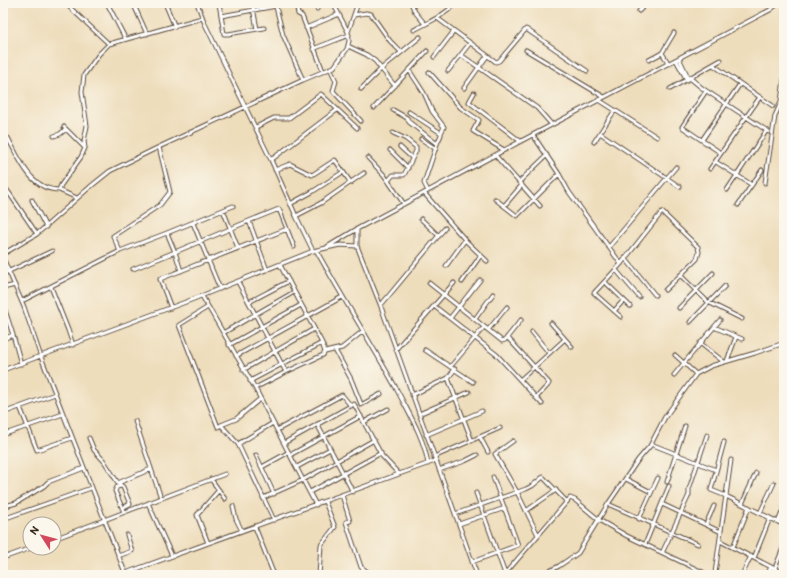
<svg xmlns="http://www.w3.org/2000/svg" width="787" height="578" font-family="Itim,sans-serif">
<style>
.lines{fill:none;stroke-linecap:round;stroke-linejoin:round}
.minor-casing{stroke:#564536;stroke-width:5}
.tertiary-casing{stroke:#564536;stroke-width:6}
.minor{stroke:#fff;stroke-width:3}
.tertiary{stroke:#fff;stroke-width:4}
</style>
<rect width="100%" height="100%" fill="#fbf7ec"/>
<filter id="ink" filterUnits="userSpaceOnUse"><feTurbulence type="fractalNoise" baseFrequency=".025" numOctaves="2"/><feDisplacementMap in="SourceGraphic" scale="8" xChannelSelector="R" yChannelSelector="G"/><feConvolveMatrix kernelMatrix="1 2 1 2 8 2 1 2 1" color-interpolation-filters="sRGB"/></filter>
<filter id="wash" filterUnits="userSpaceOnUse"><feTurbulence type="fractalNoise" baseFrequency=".012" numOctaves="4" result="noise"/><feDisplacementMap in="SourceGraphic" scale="16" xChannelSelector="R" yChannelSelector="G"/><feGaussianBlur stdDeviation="0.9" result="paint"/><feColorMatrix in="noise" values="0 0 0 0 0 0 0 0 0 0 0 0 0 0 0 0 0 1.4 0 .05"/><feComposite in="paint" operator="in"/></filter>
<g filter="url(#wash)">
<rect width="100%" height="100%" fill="#edb"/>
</g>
<g filter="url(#ink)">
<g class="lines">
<g class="minor-casing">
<path id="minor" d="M65 3 109 44
M107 3 125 38
M133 3 147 34
M165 3 175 27
M197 3 205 24 271 160 296 216 313 251
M219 3 224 34H228L264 28
M252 3 257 29
M275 3 283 35 303 80
M296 3 298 14 302 16 323 71
M316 3 317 9
M333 3 348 32
M411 3 415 12 425 24
M639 11 647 3
M354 15 366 13 371 14 390 41 401 52
M221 16 276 6
M437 18 496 62 499 61 526 29 587 71
M306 28 339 14
M414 30C429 22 444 16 456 3
M348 46 367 55 375 61 395 86
M313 49 349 35
M526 50 604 97
M662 53 669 64
M461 55 537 108 552 125
M434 57 454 31
M679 58 689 79
M649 60 662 53 674 33
M676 60 687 80
M713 65 773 106
M330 68 336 81 333 91 361 121
M409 70 424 93 432 111 444 127 441 133
M448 71 470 43
M429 72 461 108 479 120 473 131 504 150
M690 78 702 88 769 132
M464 88 487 56
M361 89 381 69 420 37
M670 89 721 60
M706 91 682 127 721 153
M474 93 469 102 520 141
M599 100 657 137
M374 108 427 51
M393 110 407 118 409 122 437 144 424 183 428 191
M409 112 441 133V135L437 144
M64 127 85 148
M256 127 274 118H289L321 94 357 128
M600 133 680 187
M533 135 559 174 569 192 621 264
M54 136 60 134 66 129
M8 138C19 159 31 190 59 190
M421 139 436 149
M702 140 740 84
M594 142 615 110
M159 147 170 192 160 205 113 236 120 251 167 233
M400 147 412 158
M390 150 408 168
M495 155 540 206
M368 158 384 175 404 204
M271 160 337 110
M716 162 752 185
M710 169 760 97
M275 170 290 164 312 175 335 160 351 183
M388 181 393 175H404L416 151V147L406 139 393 133
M519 182 547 155
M765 183 775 116 781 102 784 79
M7 190 37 234
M727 190 767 130
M424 193 467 242 487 261
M77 198 59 190 61 185 81 157 85 148 84 141 87 126 82 92 84 75 99 54 109 44 202 18
M495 199 517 216 559 174
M32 200 46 227
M290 204 312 192 343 172
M738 205 762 170
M233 206 167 233 175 252 249 221 267 270
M504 206 522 185
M223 210 238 248
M296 216 321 203 364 173
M421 219 439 236
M193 223 220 289
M287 229 294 247
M357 246V229L523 140 770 10 779 3
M327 247 357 229
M609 247 676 167
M316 250C342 297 370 341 396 388 408 412 424 437 428 464
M3 254 37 234 90 187 110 171 159 147 303 80 334 67 347 49 349 41 348 32 358 3
M3 258 24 307 41 357 126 575
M625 258 655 295
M280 265 322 343 325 352 323 355 286 372
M446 266 465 240
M133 269 175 252 181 271
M616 270 639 297
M3 274 52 251
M680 275 708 302 742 319
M238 282 286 372 255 388
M462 282 481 255
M605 282 630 306
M429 283 502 341 505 340 521 320
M51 287 68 330 73 345
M3 288 15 285
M202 296 255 388 316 505
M22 301 120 251
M249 302 289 281
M3 304 13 335 3 339
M381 305 445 228
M434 306 497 355 542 404
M208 307 179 325 218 427 221 425
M171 308 160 279 287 229 279 209 249 221
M679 308 713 273
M614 311 624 300
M621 317 594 293 620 265 662 212 698 247 699 252 697 259 665 290
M450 318 480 280
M475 319 493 294
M690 322 725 286
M551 323 572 347
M714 327 742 339
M488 330 507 307
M532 332 549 353
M223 333 294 292
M13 335 21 364
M507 337 549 383 548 385 536 398
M700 343 724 362
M229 345 301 305
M396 349 454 283
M335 350 351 379 361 404
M425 350 473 382
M325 352 342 348 363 331
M675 355 696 374
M236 356 342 297
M727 361 736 337
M451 366 484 327
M3 370 191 300 313 251 340 245 357 246 380 304 477 575
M243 370 314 329
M674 375 720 320
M448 378 472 441
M520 380 565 339
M250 381 322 343
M412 395 448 378 455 369
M260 399 236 419 221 425 238 444 274 520
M361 405 381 394
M20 407 37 450 72 438
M3 413 55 394
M419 414 469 392
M135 421 161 498
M364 422 388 409
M317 424 353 492
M3 428 5 434H3
M277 430 342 395 351 406
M5 434 63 414
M426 435 482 411
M480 437 488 452
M89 438 94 450 104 461 118 483 123 487 130 504 122 508
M513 441 495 454 517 492 538 535
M724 442 711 490 726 496 784 525
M284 443 354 404 382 456 399 474
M238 444 273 423
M651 444 716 470
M256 455 274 494
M290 455 361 416
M434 457 500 428
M262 467 289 452
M297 467 330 449
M439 470 465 461 477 455
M211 479 225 499
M626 479 651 492
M667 482 685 426
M118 483 151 469
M121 486 117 487 115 491 124 512
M310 492 381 453
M476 493 505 574
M342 495 350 521 346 522 361 567 369 573
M263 498 303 480 374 440
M148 503 172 556
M608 504 698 544
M662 504 721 532
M742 504 756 473
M5 506 16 503 44 486 48 482 84 468
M233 506 236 519 242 531
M526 511 556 490
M760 513 774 483
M455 514 526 489 532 486 543 477 567 502
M3 519 91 488
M639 519 658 478
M778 522 784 508
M459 524 505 508
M706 524 714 506
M255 527 274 575
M54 539 225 474
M720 541 783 573
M646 542 669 486
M208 543 197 515 219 490
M733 547 749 507
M663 551 689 495V489L707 435
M118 556 132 551 127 535
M3 558 31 548
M754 558 770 518
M472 562 518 545 493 477
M775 568 784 546
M715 573 731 460
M120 575 435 461
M319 575 321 545 335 527 325 502
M504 575 570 498 575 500 599 520 627 536 709 575
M542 575 559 566 578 553 608 504 638 460 650 446 665 417 696 374 711 366 755 353 784 343
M742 575 751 556
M767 575 771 567"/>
</g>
<g class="tertiary-casing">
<path id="tertiary" d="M3 4 4 3"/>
</g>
<use href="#minor" class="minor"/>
<use href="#tertiary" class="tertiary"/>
</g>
</g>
<rect width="787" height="578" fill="none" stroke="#fbf7ec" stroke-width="16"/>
<g transform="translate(42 536) rotate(306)"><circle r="19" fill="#fbf7ec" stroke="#aea59a"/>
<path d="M0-3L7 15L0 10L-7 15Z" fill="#d1495b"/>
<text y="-6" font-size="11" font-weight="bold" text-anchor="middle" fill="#3b2a1e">N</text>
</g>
</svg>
